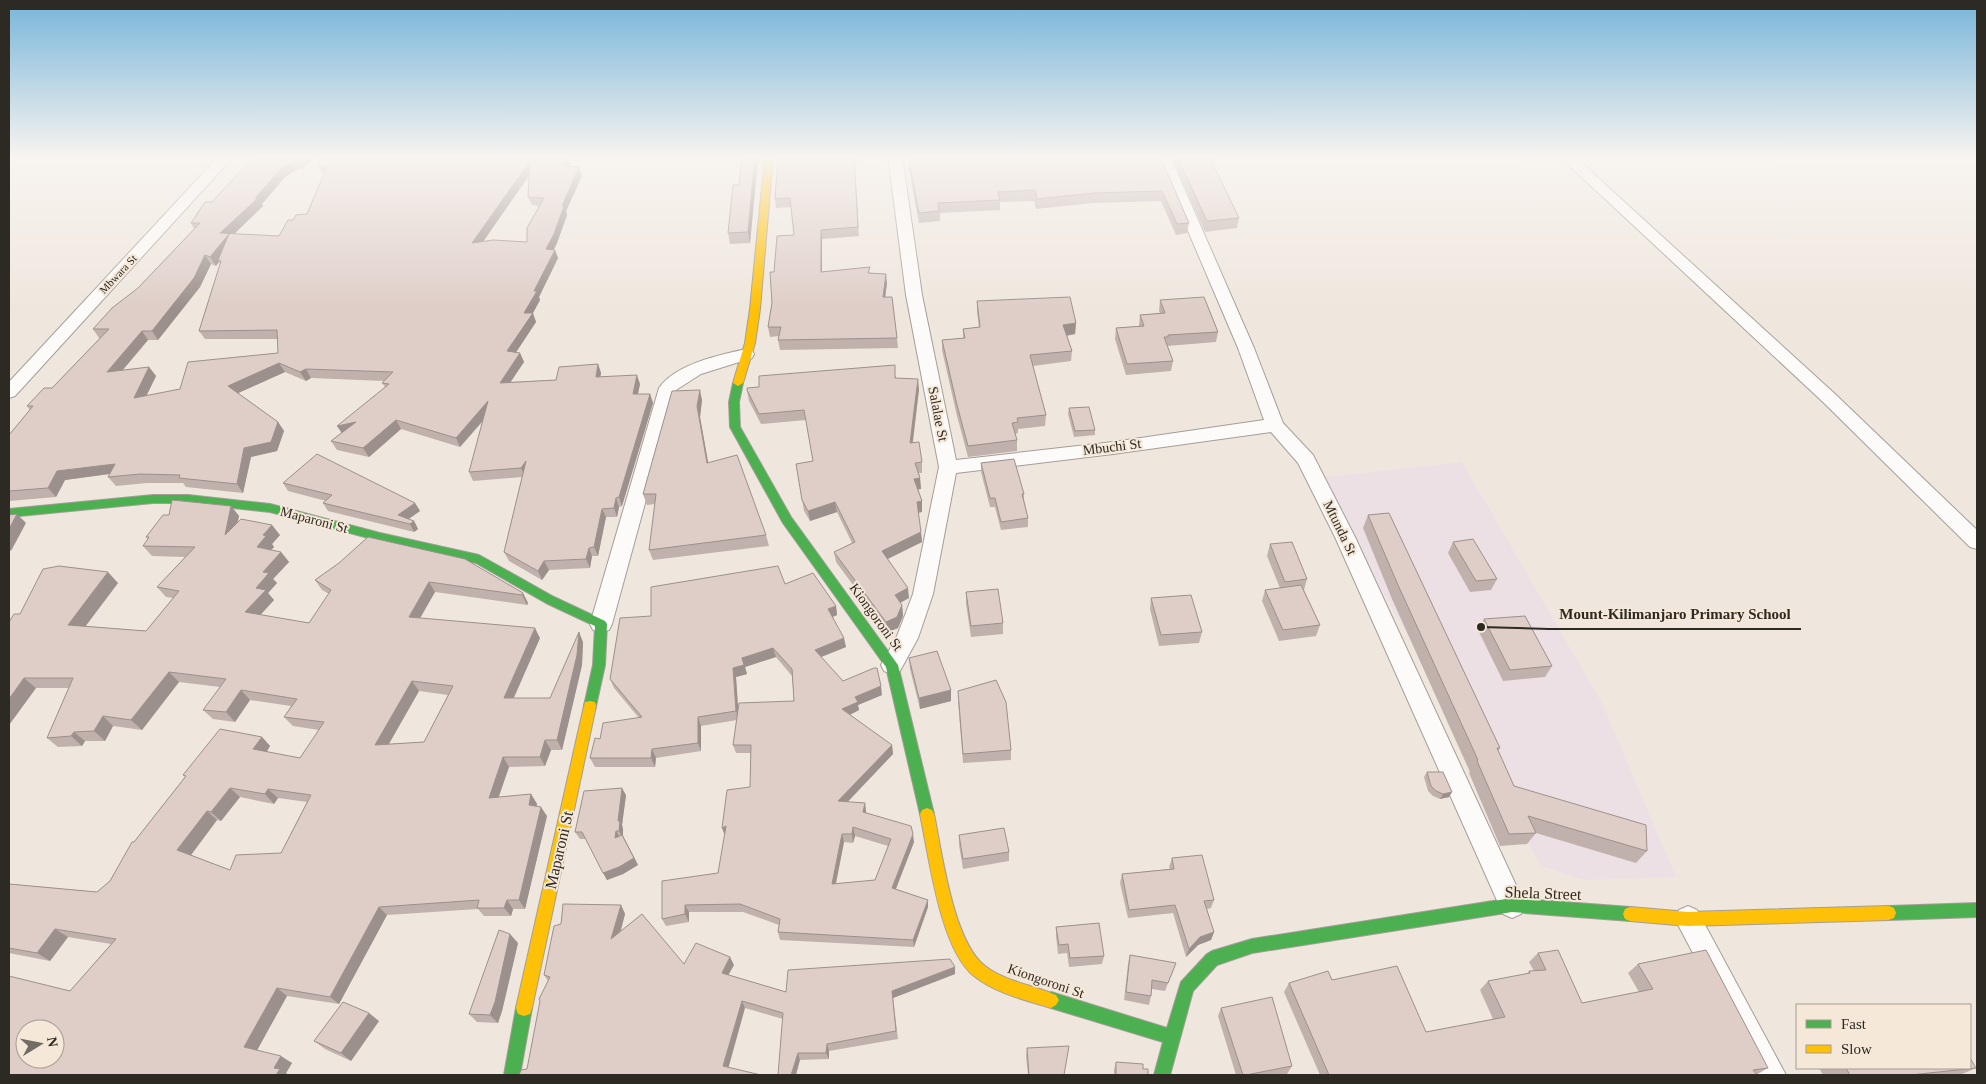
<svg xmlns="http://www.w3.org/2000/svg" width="1986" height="1084" font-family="Georgia,serif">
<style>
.education{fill:#ede0e5}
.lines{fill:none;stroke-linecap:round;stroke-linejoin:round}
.street-casing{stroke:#a49e98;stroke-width:2}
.fast-casing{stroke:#a49e98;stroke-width:2}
.slow-casing{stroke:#a49e98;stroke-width:2}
.street{fill:#fdfbfa;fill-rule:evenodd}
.fast{fill:#4caf50;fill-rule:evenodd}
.slow{fill:#ffc107;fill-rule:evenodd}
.wall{fill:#c0b1ac;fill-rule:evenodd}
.shaded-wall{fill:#9c908c}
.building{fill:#dfcec8;stroke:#9c908c;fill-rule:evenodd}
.labels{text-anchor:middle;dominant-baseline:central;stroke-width:4;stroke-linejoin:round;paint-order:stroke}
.far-street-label{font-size:11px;fill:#2d2923;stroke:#f5e8d8}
.street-label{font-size:14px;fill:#2d2923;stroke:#f5e8d8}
.near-street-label{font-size:16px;fill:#2d2923;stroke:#f5e8d8}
.leader{fill:none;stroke:#2d2923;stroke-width:2}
.callout-dot{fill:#2d2923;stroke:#f5e8d8;stroke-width:2}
.callout-label{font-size:15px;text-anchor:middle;font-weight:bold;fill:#2d2923;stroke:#f5e8d8;stroke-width:4;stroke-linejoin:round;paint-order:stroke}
</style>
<rect width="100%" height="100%" fill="#efe7de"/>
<path class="education" d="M1462 462 1602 703 1676 877 1584 880 1541 866 1317 478Z"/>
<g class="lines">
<g class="street-casing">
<path id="street" d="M219 156H234L15 396 9 398V382Z
M888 156H902L922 295 956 460 1113 442 1264 420 1238 348 1156 156H1170L1254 348 1283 423 1313 455 1355 537 1521 896 1525 905 1521 914 1512 918 1503 914 1335 537 1298 463 1271 432 1113 454 956 473 933 594 918 638 900 671 892 674 884 671 881 665 897 636 913 594 939 467 906 295Z
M1559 156H1574L1835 394 1977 530V549L1970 547 1823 402Z
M746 349 752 350 754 354 752 358 701 374 676 390 612 624 609 630 601 632 593 630 590 624 659 388C675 364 720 355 746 349Z
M1688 906 1697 910 1786 1075H1757L1675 919 1679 910Z"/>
</g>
<g class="fast-casing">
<path id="fast" d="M738 380 743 383 739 402 740 427 791 517 898 665 934 814 932 818 927 820 922 818 920 814 886 667 783 523 730 427 729 402 733 383Z
M153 495H188L270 504 380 533 479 555 554 597 605 621 607 624 605 665 596 706 595 710 590 711 585 710 584 706 593 665 595 626 546 603 476 563 380 541 270 512 188 503H153L9 517V509Z
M1512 898 1630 907 1635 909 1637 914 1635 919 1630 921 1512 912 1252 953 1217 965 1193 991 1170 1075H1154L1163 1042 1051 1008 1046 1005 1043 1000 1046 995 1051 992 1167 1028 1181 982 1207 954 1212 951 1252 939Z
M1977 903V917L1889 920 1884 918 1882 913 1884 908 1889 906Z
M524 1000 530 1002 532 1008 520 1075H504L516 1008 518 1002Z"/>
</g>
<g class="slow-casing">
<path id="slow" d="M765 156H773L760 309 755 343 743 383 738 386 733 383 745 343 750 309Z
M590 701 595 702 596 706 532 1008 530 1014 524 1016 518 1014 516 1008 584 706 585 702Z
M927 808 932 810 934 814C942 853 953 941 985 966 1006 982 1033 985 1056 995L1059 1000 1056 1005 1051 1008C1025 1000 995 993 974 976 940 949 929 856 920 814L922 810Z
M1889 906 1894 908 1896 913 1894 918 1889 920 1688 926 1630 921 1625 919 1623 914 1625 909 1630 907 1688 912Z"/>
</g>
<use href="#street" class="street"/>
<use href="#fast" class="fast"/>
<use href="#slow" class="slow"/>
</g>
<path class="wall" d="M254 156H316L302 169 299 168 285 177 262 204 263 206 234 234 279 236 293 220 307 214 324 174 322 173 317 165 322 156H570L566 160 570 167 582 176 566 211 567 215 557 243 554 250H555L558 258 539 297 540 300 532 313 536 322 516 352 520 353 524 362 510 382 556 380 598 364 601 373 600 377 640 384 638 394H650L653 403 622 506 619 507 617 517H606L598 556H592L590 568 549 570 542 580 509 561 504 552 522 477 473 481 469 472 483 421 460 447 401 429 369 457 337 450 331 441 341 433 385 387 382 383 384 381 311 378 306 381 285 372 238 393 278 422 284 431 277 451 251 457 243 493 186 487 183 483H147L116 486 108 477 110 474 65 480 56 497 9 501V435L30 410 27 406 52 388 100 338H99L93 329 138 288 194 229 191 223 212 202ZM529 174 528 197 532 205 539 206 527 242 483 241ZM219 262 220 264 199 331 205 339H278V353L180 389 146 396 156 376 149 367 123 370 148 340H158L200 287 211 264 216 266Z
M742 156H757L758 159 750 243 730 244 728 233 739 185Z
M778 156H858L859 161 855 162 859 236 822 239V272L870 273 887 283 885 297 897 338 898 348 780 350 778 340 779 336 770 337 768 327 772 303 774 272 794 235 791 207 776 208 775 199Z
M912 156H1160L1189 223 1187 233 1176 235 1161 201 1093 203 1036 209 1034 201 1000 202V210L940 213V221L919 223 909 170V160H912Z
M1171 156H1212L1214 160V165L1239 218 1237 228 1205 232Z
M1160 300 1218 332 1216 342 1167 346 1173 361 1171 371 1126 375 1115 339 1116 328 1139 326V325L1140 315 1160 313 1159 311Z
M977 301 1076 323 1075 334 1067 336 1072 351 1071 361 1033 366 1046 415 1045 426 1018 429V433L1015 434 1017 440V451L968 457 957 416 942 350V340L963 338V329L979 327 977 312Z
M896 376V378L919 389 913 443 922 462V473H919L920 478 921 489H918L922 501V512H918L922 542 888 559 909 598 900 603 902 605 903 616 898 628 888 632 836 562 834 552 852 543 837 512 810 521 804 511 796 464 813 461 806 420 761 424 749 401 747 390Z
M702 400 700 417 708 462 766 535 769 546 653 560 649 550 655 504 647 505 643 494Z
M1069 408 1095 430V435L1074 437 1068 414Z
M981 463 1024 494V500L1028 518V527L1001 530 995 507H990L981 472Z
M283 483 415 503 420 511 408 519 414 521 418 529 414 532 328 511 323 503 326 501 288 491Z
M231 506 239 516 237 523 280 535 272 544 274 547 271 550 281 552 289 562 273 579 277 583 268 593 274 600 260 615 309 623 329 594 322 590 315 580 339 563 523 593 528 603 527 605 435 592 420 618 540 638 514 698H550L583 642 582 665 562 750H551L545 766 509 767 498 797 531 794 537 804 536 806 547 816 525 909H513L511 916H484L478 909 387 915 339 1004 287 996 257 1050 292 1063 286 1073 70 991 111 944 68 937 50 961 9 953V884L97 892 110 881 134 842 185 777 183 775 262 737 270 746 267 752 300 758 319 730 293 726 284 717 291 706 250 700 235 722 213 719 203 710 220 687 179 682 142 730 113 726 105 741H85L82 746 58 747 47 738 69 688H36L9 725V622L20 614 118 583 85 626 146 631 173 598 166 597 157 587 185 557 152 556 143 546 148 539 146 537 169 515ZM419 691 448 695 424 742 389 744ZM240 797 274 804 278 798 307 802 281 853 230 870 191 855 217 820 221 821Z
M1368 515 1500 748 1498 751 1514 786 1647 851 1636 863 1536 833 1527 844 1500 846 1469 773 1470 772 1392 599 1363 528Z
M1453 542 1497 579 1491 590 1470 592 1448 553Z
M1270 544 1307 579 1304 590 1320 625 1316 636 1279 641 1262 601 1265 590 1280 588 1267 556Z
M785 584 836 606 837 615 833 617 846 647 821 657 843 681 882 695 858 705 859 710 850 715 892 745 893 754 847 802 865 803 866 812 914 842 896 889 928 900V907L914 947 780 940 778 932 779 925 743 912H689V922L666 926 662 919 718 873 750 787 751 753H736L733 745 737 720 701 726V751L656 758 655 767H595L590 758 600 739 639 718 614 688 610 679 651 616ZM776 657 792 676 794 701 738 710 736 677 747 674 745 667ZM855 836 888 846 875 880 836 884 844 842 853 843Z
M966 592 1003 623V634L971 637 966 604Z
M1151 598 1202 632 1199 643 1159 646 1150 609Z
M1484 619 1552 666 1545 677 1503 681 1478 630Z
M909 658 951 690V701L920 709 910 669Z
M958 701 1011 750V760L963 763Z
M1427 772 1452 792 1449 797 1440 799 1433 796 1428 791 1424 777Z
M626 795 622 825 623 829V836L638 865 623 874 607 880 586 839H580L575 832Z
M959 835 1009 852V861L963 869 959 845Z
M1172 858 1214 900 1211 908 1207 909 1214 932 1211 940 1198 945 1186 957 1173 913 1128 918 1120 883 1122 874 1170 869 1169 867Z
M621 905 625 914 621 931 684 964 734 965 728 975 786 992 955 967V974L893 998 898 1039 829 1051V1059L800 1060 783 1019 745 1008 527 1069 548 981 544 975 561 924Z
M1056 927 1104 956 1102 964 1069 967 1067 953 1058 954 1056 936Z
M518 943 502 1011 498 1023 477 1022 469 1014Z
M1538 953 1582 1003 1639 992 1628 973 1638 964 1768 1068 1756 1075H1757H1320L1284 992 1289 983 1332 980 1426 1032 1493 1019 1480 990 1488 981 1527 974 1529 971H1534L1529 962Z
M1130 955 1176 963 1165 991 1152 989 1151 996 1149 1005 1124 1000 1128 964Z
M1221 1008 1292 1066 1287 1074 1280 1075H1236L1218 1016Z
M379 1021 351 1061 325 1049 314 1041Z
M1027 1048 1064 1075H1028L1026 1056Z
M1116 1062 1143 1069 1148 1075H1114V1070Z
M1819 1068H1976L1960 1075H1823Z"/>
<path class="shaded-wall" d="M303 156H316L302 169 298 161Z
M560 156H570L560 168 557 159Z
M755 156H757L758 159 750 243 748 232Z
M295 160 299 168 285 177 262 204 263 206 231 237 218 260 219 262 216 266 210 257 220 233 255 198 281 169Z
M568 160 571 169 563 166Z
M530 161 533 170 476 252 472 243Z
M579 167 582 176 566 211 567 215 557 243 549 258 546 249 562 206Z
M821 230 822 239V282L821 272Z
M555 250 558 258 539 297 540 300 532 315 533 313 536 322 511 360 507 351 534 291Z
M205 255 211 264 200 287 158 340 152 331Z
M886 274 887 283 884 306 883 297Z
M1076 323 1075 334 1062 336 1063 325Z
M142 331 148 340 114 380 107 372Z
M520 353 524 362 504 392 500 383Z
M279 363 285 372 234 395 228 386Z
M598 364 601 373 599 386 596 377Z
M149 367 156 376 141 407 134 398Z
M306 369 311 378 306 381 300 372Z
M637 375 640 384 636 403 633 394Z
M918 379 919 389 911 454 910 443Z
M700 390 702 400 700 417 710 473 707 463 697 406Z
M650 394 653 403 622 506 619 497Z
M488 401 492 410 460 447 456 438Z
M396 420 401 429 369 457 363 448Z
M278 422 284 431 277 451 251 457 243 493 237 484 244 448Z
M356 422 343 435 337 426Z
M526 461 525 477 521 468Z
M115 464 123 472 65 480 56 497 48 488 57 471Z
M920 478 921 489 915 490 914 479Z
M616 498 619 507 617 517 614 508Z
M922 501V512L918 513 917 502Z
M835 502 837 512 810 521 808 511Z
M415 503 420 511 403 523 398 515Z
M231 506 239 516 233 545 225 535Z
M602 509 606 517 598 556 594 547Z
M17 514 26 523 11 551 9 549V529Z
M414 521 418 529 414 532 410 524Z
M272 525 280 535 272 544 274 547 265 557 257 547 263 535Z
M921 532 922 542 883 561 882 551Z
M589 548 592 556 590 568 586 559Z
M281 552 289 562 273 579 277 583 268 593 274 600 253 623 245 612 263 572Z
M544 561 549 570 542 580 538 571Z
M108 572 118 583 79 635 68 625Z
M429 582 435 592 415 627 409 617Z
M908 588 909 598 896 605 895 595Z
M523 593 528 603 527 605 522 595Z
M902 605 903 616 898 628 888 632 886 622Z
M836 606 837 615 830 618 828 609Z
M535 628 540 638 509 708 504 698Z
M579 632 583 642 582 665 562 750 557 740Z
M844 638 846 647 816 659 815 650Z
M773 648 776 657 745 667 747 674 736 677 739 720 736 711 733 668 742 658Z
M169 672 179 682 142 730 131 720Z
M24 678 36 688 9 725V699Z
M412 681 419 691 383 754 375 745Z
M881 686 882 695 858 705 859 710 843 718 842 709 855 697Z
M241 690 250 700 235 722 226 712Z
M951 690V701L920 709 919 698Z
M103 716 113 726 105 741 94 731Z
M698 717 701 726V751L698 743Z
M74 732 85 741 82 746 71 736Z
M262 737 270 746 262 758 253 749Z
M545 740 551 750 545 766 540 757Z
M892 745 893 754 840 810 838 801Z
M652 749 656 758 655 767 651 758Z
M503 757 509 767 495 808 489 798Z
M230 788 240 797 221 821 211 812Z
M622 788 626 795 622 825 623 829V836L638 865 623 874 607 880 603 873 623 838 619 831 618 821Z
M268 789 278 798 274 804 265 794Z
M1452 792 1449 797 1440 799 1443 794Z
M531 794 537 804 535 814 529 805Z
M865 803 866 811 865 820 863 812Z
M541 807 547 816 525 909 519 900Z
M207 811 217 820 188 859 177 850Z
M726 826 725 836 722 828Z
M853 827 855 836 853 843 852 834Z
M616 831 620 838H615Z
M842 834 844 842 834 892 832 884Z
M913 834 914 842 893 896 892 888Z
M507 900 513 909 511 916 504 908Z
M928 900V907L914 947 913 940Z
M621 905 625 914 616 947 611 939Z
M685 905 689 912V922L685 914Z
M379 907 387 915 339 1004 330 997Z
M55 929 68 937 50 961 37 953Z
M1214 932 1211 940 1198 945 1186 957 1189 949 1200 937Z
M510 934 518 943 502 1011 498 1023 490 1015Z
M730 957 734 965 725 981 722 973Z
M955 967V974L893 998 898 1039 892 991Z
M277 988 287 996 255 1054 244 1047Z
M742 1001 745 1008 727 1073 723 1066Z
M369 1013 379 1021 351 1061 341 1053Z
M827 1044 829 1051V1059L826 1053Z
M798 1053 800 1060 796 1075H791Z
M281 1056 292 1063 286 1073 289 1075H276L274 1068Z"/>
<path class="building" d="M254 156H303L298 161 295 160 281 169 255 198H258L220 233 279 236 288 220H293L296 215 307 214 327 167 317 165 322 156H560L557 159 568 160 563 166 579 167 562 206H564L554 234 546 249 555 250 534 291H537L524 313H533L507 351 520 353 500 383 556 380 559 367 598 364 596 377 637 375 633 394H650L619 497 616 498 614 508 602 509 594 547 589 548 586 559 544 561 538 571 504 552 526 461 521 468 469 472 488 401 456 438 396 420 363 448 331 441 356 422 337 426 389 384 382 383 393 372 306 369 300 372 279 363 228 386 278 422 271 442 244 448 237 484 179 478 180 475 140 474 108 477 115 464 57 471 48 488 9 491V435L33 406H27L44 388H52L109 329H93L112 308 138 288 200 223H191L205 202H212ZM530 161 528 197 544 198 527 228V242L493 240 472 243ZM229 234 218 260 221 261 199 331 277 330 278 353 188 362 180 389 134 398 149 367 107 372 142 331H152L194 278 205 255 210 257Z
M742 156H755L748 232 728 233 733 185H739Z
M778 156H854L858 227 821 230V272L870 267 868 273 886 274 883 297H892L897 338 778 340 781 327H768L772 303 770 272H774L777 236 794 235 790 198 775 199Z
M913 156H1160L1189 223 1177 224 1162 191 1094 193 1037 199 1035 190 998 192 1000 200 938 203 939 211 919 213 909 160H913Z
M1177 156H1212L1214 160H1211L1239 218 1207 221Z
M1070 297 1076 323 1063 325 1072 351 1030 355 1046 415 1017 418 1018 422 1012 423 1017 440 968 446 957 405 942 340 965 338 963 329 980 327 977 301Z
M1204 297 1218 332 1168 335V337H1164L1173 361 1127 364 1116 328 1144 326 1140 315 1165 313 1160 300Z
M895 365V378L918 379 910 443 919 442 922 462 915 463 920 478 914 479 922 501 917 502 921 532 882 551 908 588 895 595 902 605 897 617 886 622 834 552 855 542 835 502 808 511 802 500 796 464 813 461 804 410 759 414 747 390V388L759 387V376Z
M700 390 697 406 707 463 737 455 766 535 649 550 656 494H643L672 391Z
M1089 407 1095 430 1075 431 1069 408Z
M317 454 415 503 398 515 414 521 410 524 323 503 332 495 283 483Z
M1014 459 1024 494H1022L1028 518 1001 522 995 498H990L981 463Z
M172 500 231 506 225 535 241 519 272 525 263 535 266 536 257 547 281 552 263 572 269 573 256 588 266 590 245 612 309 623 331 590 315 580 339 563 368 537 465 559 523 593 522 595 429 582 409 617 535 628 504 698H550L579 632 577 655 557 740H545L540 757H503L489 798 531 794 529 805 541 807 519 900H507L504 908H477L479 900 379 907 330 997 277 988 244 1047 281 1056 274 1068 280 1069 276 1075H9V976L70 991 116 939 55 929 37 953 9 948V884L97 892 110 881 132 842H134L186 776 183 775 220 729 262 737 253 749 300 758 324 722 284 717 297 699 241 690 226 712 203 710 226 679 169 672 131 720 103 716 94 731 74 732 71 736 47 738 73 678H24L9 699V622L14 614H20L43 569 59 566 108 572 68 625 146 631 179 591 157 587 195 547 143 546 149 537H146L163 515H169ZM412 681 453 686 424 742 375 745ZM230 788 265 794 268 789 311 795 281 853 236 855 230 870 177 850 207 811 211 812ZM25 1029H55V1059H25Z
M1389 513 1500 748H1497L1514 786 1646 825 1647 851 1528 816 1536 833 1509 834 1477 761 1478 760 1398 585 1368 515Z
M17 514 9 529V515Z
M1473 539 1497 579 1476 581 1453 542Z
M1292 542 1307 579 1285 582 1270 544Z
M778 566 785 584 813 573 836 606 828 609 844 638 815 650 843 681 874 668H877L881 686 855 697 858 702 842 709 892 745 838 801 865 803 863 812 911 826 913 834 892 888 928 900 913 940 778 932 780 919 740 904 685 905V914L662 919V881L718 873 726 826 722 828 727 790 750 787 751 745H733L739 703 794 701 792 669 773 648 742 658 744 665 733 668 736 711 698 717V743L652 749 651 758H590L595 738 600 739 603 723 642 717 610 679 620 618 651 616V587ZM853 827 891 839 875 880 832 884 842 834H852Z
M1301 585 1320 625 1283 630 1265 590Z
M998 589 1003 623 971 626 966 592Z
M1191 595 1202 632 1161 635 1151 598Z
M1525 616 1552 666 1510 670 1484 619Z
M937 651 951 690 919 698 909 658Z
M996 680 1006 702 1011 750 963 754 958 691Z
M1427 772H1443L1452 792 1443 794 1436 791 1431 786Z
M622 788 618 821H620L619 831H616L615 838 622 835 634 858 619 867 603 873 582 832H575L584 791Z
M1004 828 1009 852 963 859 959 835Z
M1202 855 1214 900 1204 901 1214 932 1200 937 1189 949 1175 905 1129 910 1122 874 1174 869 1172 858Z
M563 904 621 905 611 939 642 914 684 964 696 943 730 957 722 973 786 992 788 970 950 959 955 967 892 991 896 1031 827 1044 826 1053H798L791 1075H778L783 1013 742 1001 723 1066 761 1075H519L521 1070 527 1069 540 1001 539 999 550 977 544 975 554 926 561 924Z
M1099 923 1104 956 1070 958 1068 944 1059 945 1056 927Z
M499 930 510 934 495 1002 490 1015 469 1014Z
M1558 950 1582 1003 1653 989 1638 964 1706 950 1768 1068 1753 1070 1757 1075H1329L1289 983 1328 971 1332 980 1397 966 1426 1032 1505 1017 1488 981 1530 973 1529 971 1546 970 1538 953Z
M1130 955 1176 963 1168 983 1152 980 1151 996 1126 992Z
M1272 997 1292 1066 1246 1075H1243L1221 1008Z
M343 1002 369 1013 341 1053 314 1041Z
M1069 1046 1064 1075H1029L1027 1048Z
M1970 1058 1976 1068 1910 1075H1850L1846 1068H1970Z
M1116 1062 1143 1064V1069H1148V1075H1116Z"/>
<linearGradient id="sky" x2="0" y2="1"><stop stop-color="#77b5da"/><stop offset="0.51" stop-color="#f8f4f0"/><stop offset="1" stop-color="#f8f4f0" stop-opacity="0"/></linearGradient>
<rect width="1986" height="308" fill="url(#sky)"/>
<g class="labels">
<g class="far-street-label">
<text transform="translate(118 274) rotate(-47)">Mbwara St</text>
</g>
<g class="street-label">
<text transform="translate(938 414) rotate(79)">Salalae St</text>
<text transform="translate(1112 447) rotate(-7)">Mbuchi St</text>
<text transform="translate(314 520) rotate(15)">Maparoni St</text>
<text transform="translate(1340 528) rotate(64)">Mtunda St</text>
<text transform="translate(876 617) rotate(54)">Kiongoroni St</text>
<text transform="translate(1046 981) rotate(19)">Kiongoroni St</text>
</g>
<g class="near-street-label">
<text transform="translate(559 850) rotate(-77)">Maparoni St</text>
<text transform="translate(1543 893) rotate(2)">Shela Street</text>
</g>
</g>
<path class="leader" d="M1481 627L1549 629H1801"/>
<circle class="callout-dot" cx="1481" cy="627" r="5"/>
<g class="callout-label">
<text x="1675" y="619">Mount-Kilimanjaro Primary School</text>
</g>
<rect width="1986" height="1084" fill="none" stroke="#2d2923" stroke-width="20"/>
<rect x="1796" y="1004" width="175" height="65" fill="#f5e8d8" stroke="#a59c90"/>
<rect x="1806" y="1020" width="25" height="8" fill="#4caf50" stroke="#a59c90"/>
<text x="1841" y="1029" font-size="15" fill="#2d2923">Fast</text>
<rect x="1806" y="1045" width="25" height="8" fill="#ffc107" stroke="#a59c90"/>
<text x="1841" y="1054" font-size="15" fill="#2d2923">Slow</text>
<g transform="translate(40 1044) rotate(80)"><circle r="24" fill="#f5e8d8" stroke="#a59c90"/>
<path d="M0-4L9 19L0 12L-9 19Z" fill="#716c64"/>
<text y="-8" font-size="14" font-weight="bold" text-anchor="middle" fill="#2d2923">N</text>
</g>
</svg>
